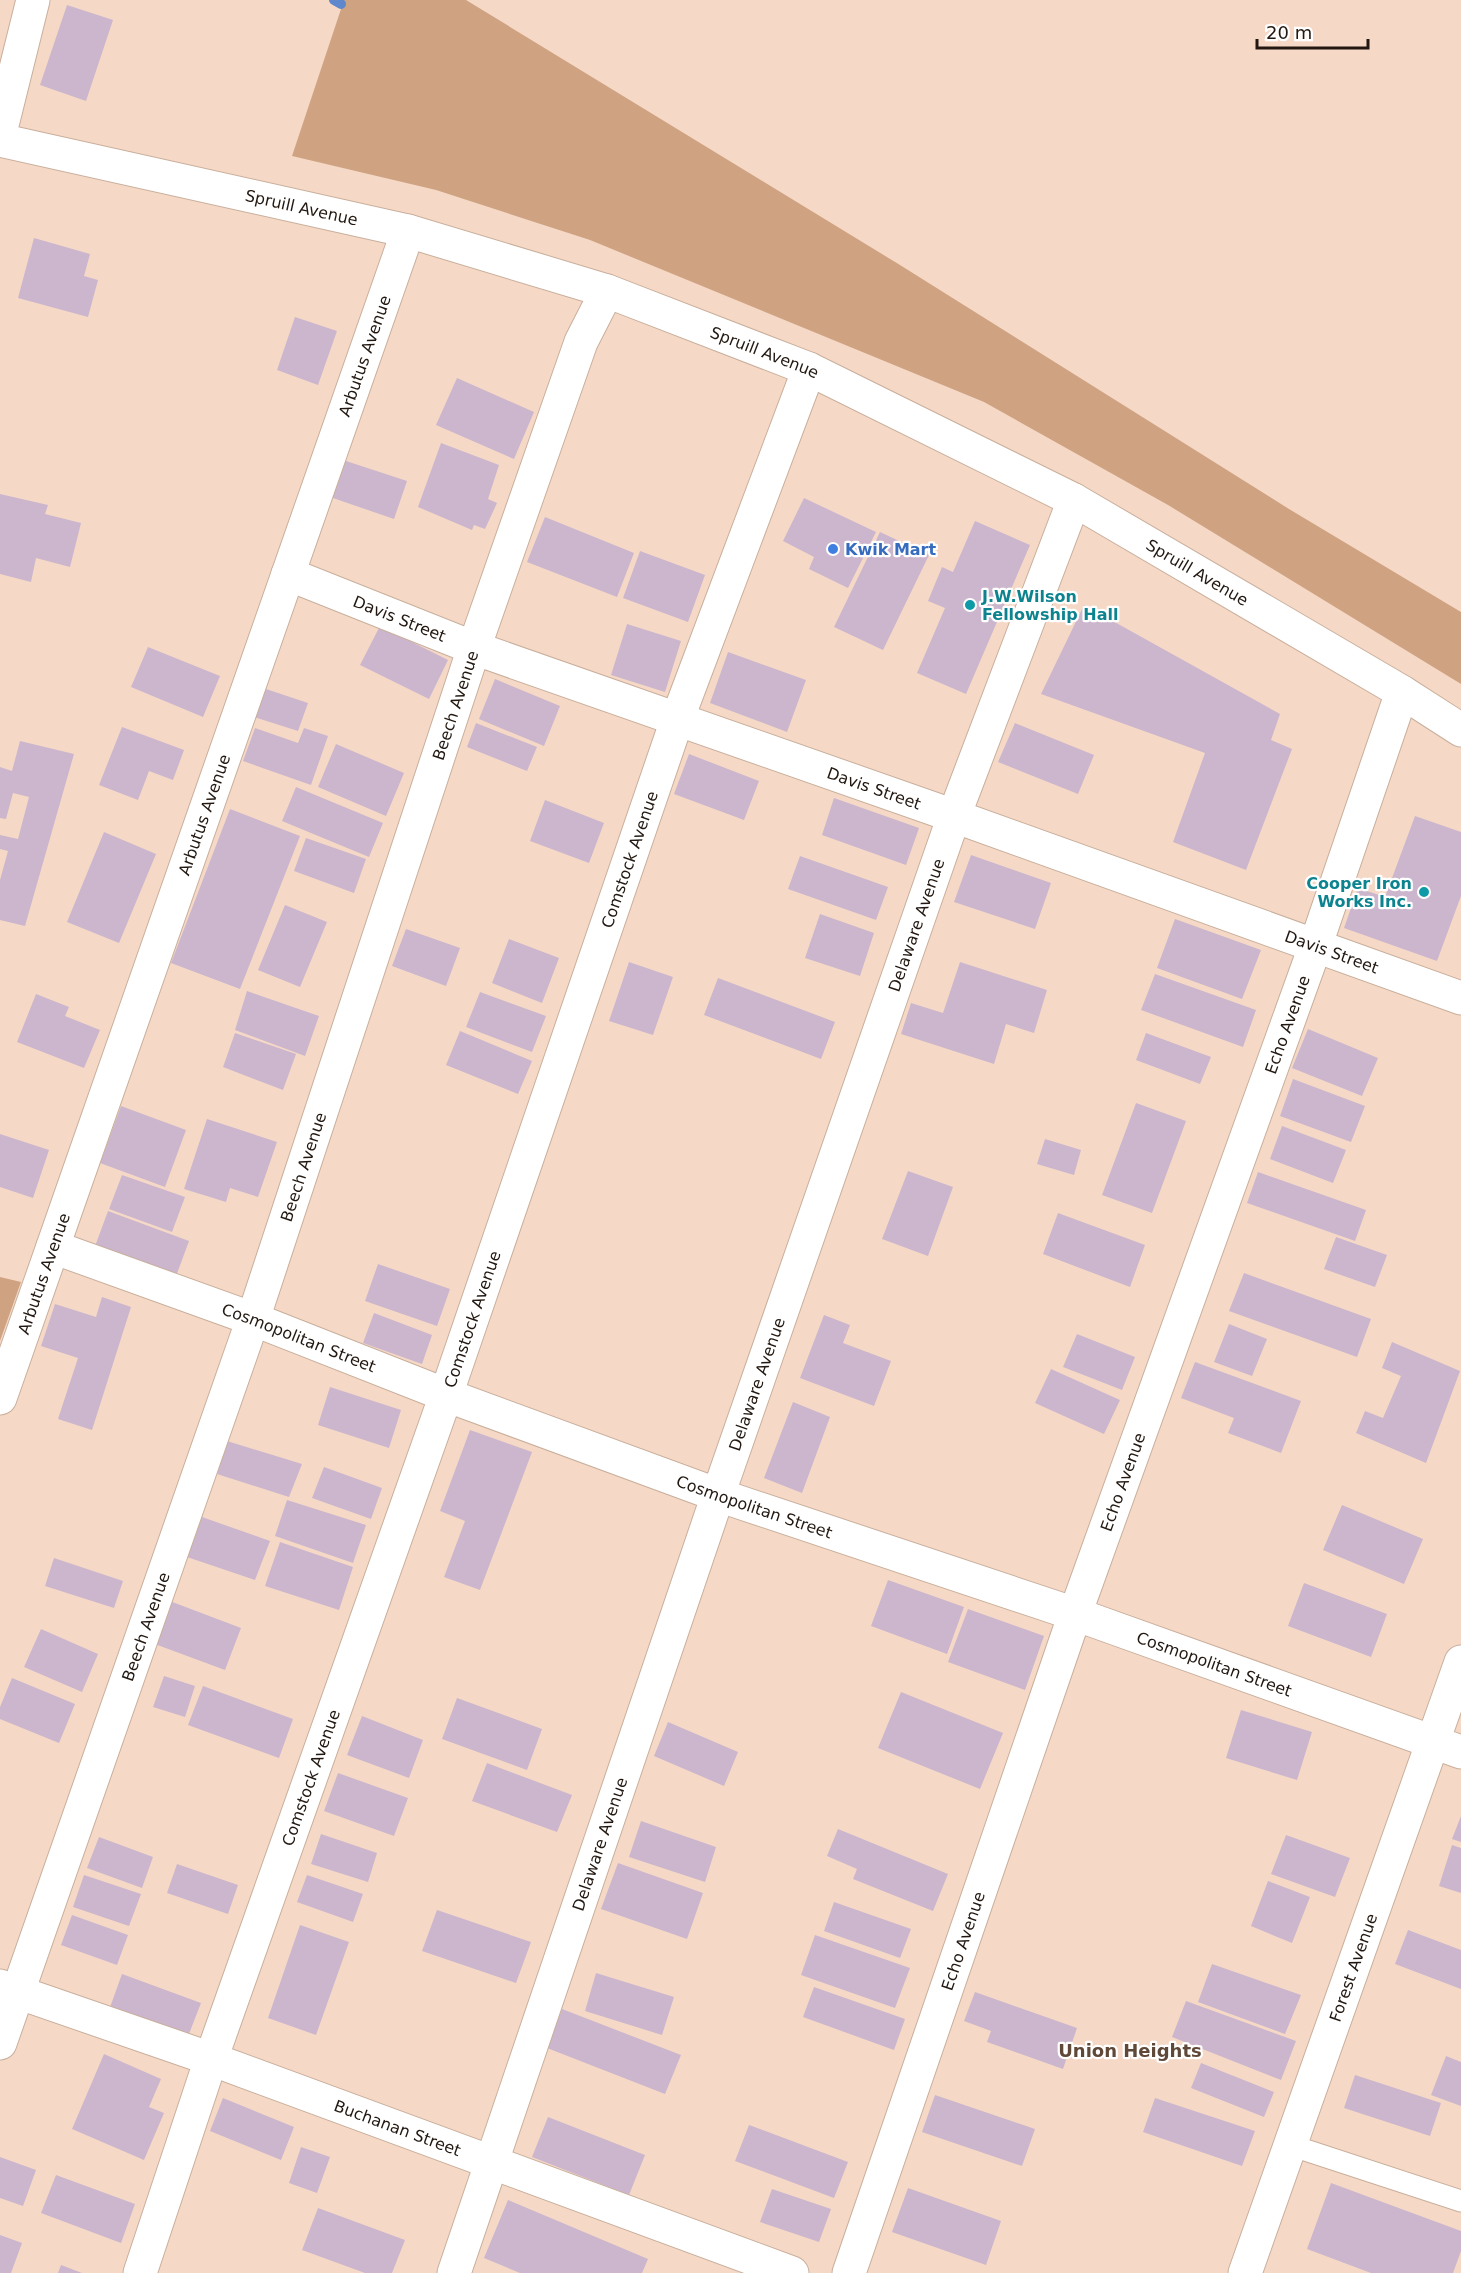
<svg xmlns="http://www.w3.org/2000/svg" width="1461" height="2273" font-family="'DejaVu Sans',sans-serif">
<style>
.green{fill:#cfa382}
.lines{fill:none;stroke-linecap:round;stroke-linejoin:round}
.stream{stroke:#5f88cc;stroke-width:10}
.building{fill:#cbb6cd}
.lane-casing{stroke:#c9af9c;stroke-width:23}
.street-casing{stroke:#c9af9c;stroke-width:35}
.secondary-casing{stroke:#c9af9c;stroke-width:35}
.lane{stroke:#fff;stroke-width:21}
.street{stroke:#fff;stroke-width:33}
.secondary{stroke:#fff;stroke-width:33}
.shop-dot{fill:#3f7fe0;stroke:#fff;stroke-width:2}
.culture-dot{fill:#0f9aa8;stroke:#fff;stroke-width:2}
.labels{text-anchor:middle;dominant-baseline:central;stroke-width:4.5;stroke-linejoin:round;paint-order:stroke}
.street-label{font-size:16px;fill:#221811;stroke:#fff}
.shop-label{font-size:16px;font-weight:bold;fill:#366cbe;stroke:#fff;text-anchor:start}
.culture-label{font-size:16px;font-weight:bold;fill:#0d838f;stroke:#fff;text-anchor:start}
.neighbourhood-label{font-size:18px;font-weight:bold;fill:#5f4838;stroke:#fff}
</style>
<rect width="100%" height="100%" fill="#f5d9c6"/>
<path class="green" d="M344 0H466L900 265 1289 509 1461 612V684L1168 505 984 402 590 240 436 190 292 156Z
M0 1277 21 1282 0 1341Z"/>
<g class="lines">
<path class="stream" d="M334 0 341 4"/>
</g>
<path class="building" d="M67 5 113 20 86 101 40 85Z
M34 238 90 254 84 276 98 280 88 317 18 298Z
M295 317 337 331 318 385 277 370Z
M457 378 534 412 514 459 436 425Z
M441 443 499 465 488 499 497 503 485 529 474 525 472 530 418 507Z
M343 460 407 481 394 519 330 497Z
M0 494 48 505 45 514 81 523 70 567 36 558 31 582 0 574Z
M804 498 876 532 848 588 809 569 814 557 783 541Z
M545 517 634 553 617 597 527 562Z
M975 521 1030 545 966 694 917 673 945 608 928 601 942 567 953 572Z
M880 532 929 555 883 650 834 627Z
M640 551 705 575 688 622 623 598Z
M1084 605 1280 714 1271 740 1292 749 1246 870 1173 842 1205 753 1041 694Z
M627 624 681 641 665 692 611 675Z
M380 626 448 660 429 699 360 665Z
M148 647 220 676 203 717 131 687Z
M728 652 806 680 787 732 710 703Z
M495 679 560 706 544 746 479 719Z
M260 687 308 703 298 731 251 716Z
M476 723 537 747 527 771 467 747Z
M1015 723 1094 755 1078 794 998 762Z
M122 727 184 750 173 780 149 771 138 800 99 785Z
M255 728 298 743 304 728 328 736 311 785 243 761Z
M20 741 74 754 25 926 0 920V880L8 851 0 849V835L18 839 29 797 13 793 6 819 0 818V767L12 771Z
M336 744 404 773 386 816 318 787Z
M689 754 759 781 744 820 674 794Z
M296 787 383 823 369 857 282 821Z
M834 798 919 828 906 865 822 835Z
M545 800 604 823 589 863 530 841Z
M230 809 300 836 240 989 171 963Z
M1415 816 1461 832V896L1437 961 1344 928 1358 888 1385 897Z
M104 832 156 854 119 943 67 922Z
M306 838 366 859 354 893 294 871Z
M971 855 1051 883 1035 929 954 902Z
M800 856 888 887 876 920 788 889Z
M285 905 327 922 300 987 258 970Z
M820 914 874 933 860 976 805 958Z
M1175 919 1261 950 1242 999 1157 968Z
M406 929 460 948 446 986 392 966Z
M509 939 559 958 542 1003 492 983Z
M629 962 673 977 653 1035 609 1021Z
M960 962 1047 990 1034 1033 1006 1024 994 1064 901 1034 911 1003 943 1013Z
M1155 974 1256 1010 1243 1047 1141 1010Z
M718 978 835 1022 821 1059 704 1015Z
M247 991 319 1016 305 1056 235 1030Z
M480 992 546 1016 532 1052 466 1027Z
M36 994 69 1007 65 1016 100 1030 84 1068 17 1042Z
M1308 1029 1378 1058 1362 1096 1292 1068Z
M460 1031 532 1061 518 1094 446 1065Z
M235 1033 296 1054 283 1090 223 1067Z
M1146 1033 1211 1057 1200 1084 1136 1060Z
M1293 1079 1365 1106 1351 1142 1280 1116Z
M1136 1103 1186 1121 1152 1213 1102 1195Z
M121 1106 186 1130 165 1187 100 1163Z
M207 1119 277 1142 258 1197 230 1188 226 1202 184 1189Z
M1282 1126 1346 1150 1333 1183 1270 1159Z
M0 1134 49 1150 33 1198 0 1187Z
M1045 1139 1081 1150 1074 1175 1037 1164Z
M908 1171 953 1187 928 1256 882 1239Z
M1258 1172 1366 1210 1355 1241 1247 1203Z
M122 1175 185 1197 172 1232 109 1209Z
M108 1211 189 1241 175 1279 94 1249Z
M1058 1213 1145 1245 1130 1287 1043 1254Z
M1336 1237 1387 1255 1375 1287 1324 1269Z
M378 1264 450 1289 437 1326 365 1301Z
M1244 1273 1371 1319 1357 1357 1229 1311Z
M102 1297 131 1307 92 1430 58 1419 78 1358 41 1346 55 1304 96 1317Z
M374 1313 432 1335 422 1364 363 1343Z
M824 1315 850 1325 843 1343 891 1361 874 1406 800 1378Z
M1229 1324 1267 1339 1252 1376 1214 1362Z
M1077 1334 1135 1357 1122 1390 1063 1367Z
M1392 1342 1460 1371 1426 1463 1356 1433 1365 1411 1383 1418 1401 1376 1382 1368Z
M1195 1362 1301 1401 1281 1453 1228 1433 1234 1418 1181 1398Z
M1051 1369 1120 1400 1104 1434 1035 1403Z
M330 1387 401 1410 389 1448 318 1425Z
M793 1402 830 1417 802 1493 764 1478Z
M470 1430 532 1452 480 1590 444 1577 465 1521 440 1511Z
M227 1441 302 1464 289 1497 217 1474Z
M324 1467 382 1488 371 1519 312 1498Z
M287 1500 366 1525 353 1563 275 1536Z
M1342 1505 1423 1539 1404 1584 1323 1550Z
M202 1517 270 1541 255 1580 187 1557Z
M280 1542 353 1567 339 1610 265 1586Z
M54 1558 123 1581 114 1608 45 1586Z
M888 1580 964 1607 947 1654 871 1626Z
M1304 1583 1387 1614 1371 1657 1288 1626Z
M167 1600 241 1628 225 1670 152 1643Z
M968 1609 1044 1636 1025 1690 948 1662Z
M41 1629 98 1654 82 1692 24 1667Z
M164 1676 195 1686 185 1717 153 1707Z
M12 1678 75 1704 59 1743 0 1719V1707Z
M203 1686 293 1719 279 1758 188 1725Z
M901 1692 1003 1733 980 1789 878 1748Z
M457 1698 542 1729 527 1770 442 1739Z
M1241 1710 1312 1732 1297 1780 1226 1758Z
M362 1716 423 1740 409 1778 347 1755Z
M668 1722 738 1752 724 1786 654 1756Z
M487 1763 572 1795 557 1832 472 1801Z
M338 1773 408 1798 394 1836 324 1811Z
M1461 1816V1842L1452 1839Z
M641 1821 716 1847 705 1882 629 1857Z
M838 1829 948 1874 933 1911 853 1879 857 1869 827 1856Z
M321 1834 377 1853 368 1882 311 1864Z
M1286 1835 1350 1858 1335 1897 1271 1874Z
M99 1837 153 1857 142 1888 87 1868Z
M1452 1845 1461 1848V1893L1439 1886Z
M618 1863 703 1893 687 1939 601 1909Z
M177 1864 238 1885 228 1914 167 1893Z
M84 1875 141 1894 129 1926 73 1907Z
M307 1875 363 1894 353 1922 297 1902Z
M1268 1881 1310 1897 1292 1943 1251 1926Z
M834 1902 911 1929 900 1958 824 1931Z
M437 1910 531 1942 516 1983 422 1951Z
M72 1915 128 1935 117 1965 61 1945Z
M300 1925 349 1942 316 2035 268 2018Z
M1408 1930 1461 1950V1989L1395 1964Z
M815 1935 910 1968 895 2008 801 1975Z
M1212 1964 1301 1995 1285 2034 1198 2002Z
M596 1973 674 1997 662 2035 585 2011Z
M122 1974 201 2003 187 2039 109 2010Z
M814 1987 905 2019 894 2050 803 2017Z
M975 1992 1077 2028 1063 2069 987 2042 991 2031 964 2021Z
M1186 2001 1296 2041 1281 2080 1172 2037Z
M562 2009 681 2055 665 2094 547 2048Z
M104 2054 161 2079 149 2107 164 2113 144 2160 72 2129Z
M1446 2056 1461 2062V2106L1431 2095Z
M1201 2063 1274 2092 1264 2117 1191 2088Z
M1355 2075 1441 2103 1430 2136 1344 2108Z
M935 2095 1035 2129 1022 2166 922 2132Z
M223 2098 294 2127 281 2160 210 2131Z
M1155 2098 1255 2131 1242 2166 1143 2132Z
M548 2117 645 2155 629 2195 532 2157Z
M749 2125 848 2162 834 2198 735 2161Z
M301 2147 330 2157 317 2193 289 2183Z
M0 2157 36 2170 23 2206 0 2198Z
M56 2175 135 2204 121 2243 41 2213Z
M1331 2183 1461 2231V2251L1453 2273H1371L1307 2249Z
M908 2188 1001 2221 986 2265 892 2232Z
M772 2189 831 2209 819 2242 760 2222Z
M508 2200 648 2259 642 2273H520L484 2258Z
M318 2208 405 2240 392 2273H365L302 2250Z
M0 2235 22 2243 11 2273H0Z
M61 2265 82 2273H58Z"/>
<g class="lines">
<g class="lane-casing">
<path id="lane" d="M1290 2145 1461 2201"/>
</g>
<g class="street-casing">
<g id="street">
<path d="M0 133 33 0"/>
<path id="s1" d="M288 574 474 648 954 816 1461 998"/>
<path id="s2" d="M53 1247 253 1319 446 1395 718 1495 1075 1614 1461 1752"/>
<path id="s3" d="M0 1398 408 231"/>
<path id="s4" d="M0 1986 211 2059 792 2273"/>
<path id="s5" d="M0 2043 253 1319 474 648 581 342 607 291"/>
<path id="s6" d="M140 2273 211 2059 446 1395 677 720 809 369"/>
<path id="s7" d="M454 2273 718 1495 954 816 1074 500"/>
<path id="s8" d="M849 2273 1075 1614 1315 947 1402 692"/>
<path id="s9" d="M1245 2273 1461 1662"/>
</g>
</g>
<g class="secondary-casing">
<g id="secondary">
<path id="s10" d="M0 140 408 231 607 291 809 369 1074 500 1402 692 1461 730"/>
</g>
</g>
<use href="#lane" class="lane"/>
<use href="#street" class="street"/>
<use href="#secondary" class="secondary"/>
</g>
<circle class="shop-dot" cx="833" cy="549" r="6"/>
<g class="culture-dot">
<circle cx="970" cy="605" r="6"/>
<circle cx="1424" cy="892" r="6"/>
</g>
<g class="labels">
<g class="street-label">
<text stroke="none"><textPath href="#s10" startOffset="309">Spruill Avenue</textPath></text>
<text stroke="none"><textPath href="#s10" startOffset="795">Spruill Avenue</textPath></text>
<text stroke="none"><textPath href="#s3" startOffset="1104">Arbutus Avenue</textPath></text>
<text stroke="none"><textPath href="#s10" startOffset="1281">Spruill Avenue</textPath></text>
<text stroke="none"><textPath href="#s1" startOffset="120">Davis Street</textPath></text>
<text stroke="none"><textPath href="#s5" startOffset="1413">Beech Avenue</textPath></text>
<text stroke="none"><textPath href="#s1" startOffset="624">Davis Street</textPath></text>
<text stroke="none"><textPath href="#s3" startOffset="618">Arbutus Avenue</textPath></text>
<text stroke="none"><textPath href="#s6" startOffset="1496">Comstock Avenue</textPath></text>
<text stroke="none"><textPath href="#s7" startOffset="1425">Delaware Avenue</textPath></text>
<text stroke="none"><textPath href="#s1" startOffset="1110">Davis Street</textPath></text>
<text stroke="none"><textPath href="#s8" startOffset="1323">Echo Avenue</textPath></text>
<text stroke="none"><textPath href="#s5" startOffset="927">Beech Avenue</textPath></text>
<text stroke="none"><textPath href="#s3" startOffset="132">Arbutus Avenue</textPath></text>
<text stroke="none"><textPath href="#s6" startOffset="1010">Comstock Avenue</textPath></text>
<text stroke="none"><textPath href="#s2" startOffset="262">Cosmopolitan Street</textPath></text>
<text stroke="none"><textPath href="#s7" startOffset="939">Delaware Avenue</textPath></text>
<text stroke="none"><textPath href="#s8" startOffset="837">Echo Avenue</textPath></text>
<text stroke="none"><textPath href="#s2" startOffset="748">Cosmopolitan Street</textPath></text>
<text stroke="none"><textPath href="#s5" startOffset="441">Beech Avenue</textPath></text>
<text stroke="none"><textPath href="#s2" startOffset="1234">Cosmopolitan Street</textPath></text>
<text stroke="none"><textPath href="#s6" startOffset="524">Comstock Avenue</textPath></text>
<text stroke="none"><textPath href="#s7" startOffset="453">Delaware Avenue</textPath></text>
<text stroke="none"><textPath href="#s8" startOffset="351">Echo Avenue</textPath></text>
<text stroke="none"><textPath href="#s9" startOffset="324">Forest Avenue</textPath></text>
<text stroke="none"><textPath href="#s4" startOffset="422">Buchanan Street</textPath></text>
</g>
<g class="shop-label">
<text x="845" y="549">Kwik Mart</text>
</g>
<g class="culture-label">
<text x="982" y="596">J.W.Wilson<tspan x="982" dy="18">Fellowship Hall</tspan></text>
<text x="1412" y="883" text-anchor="end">Cooper Iron<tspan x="1412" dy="18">Works Inc.</tspan></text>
</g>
<g class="neighbourhood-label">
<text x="1130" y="2050">Union Heights</text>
</g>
</g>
<path d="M1257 39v9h111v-9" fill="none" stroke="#221811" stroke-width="3"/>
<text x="1266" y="39" font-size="18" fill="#221811" stroke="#ffffff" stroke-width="4.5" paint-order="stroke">20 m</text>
</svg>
